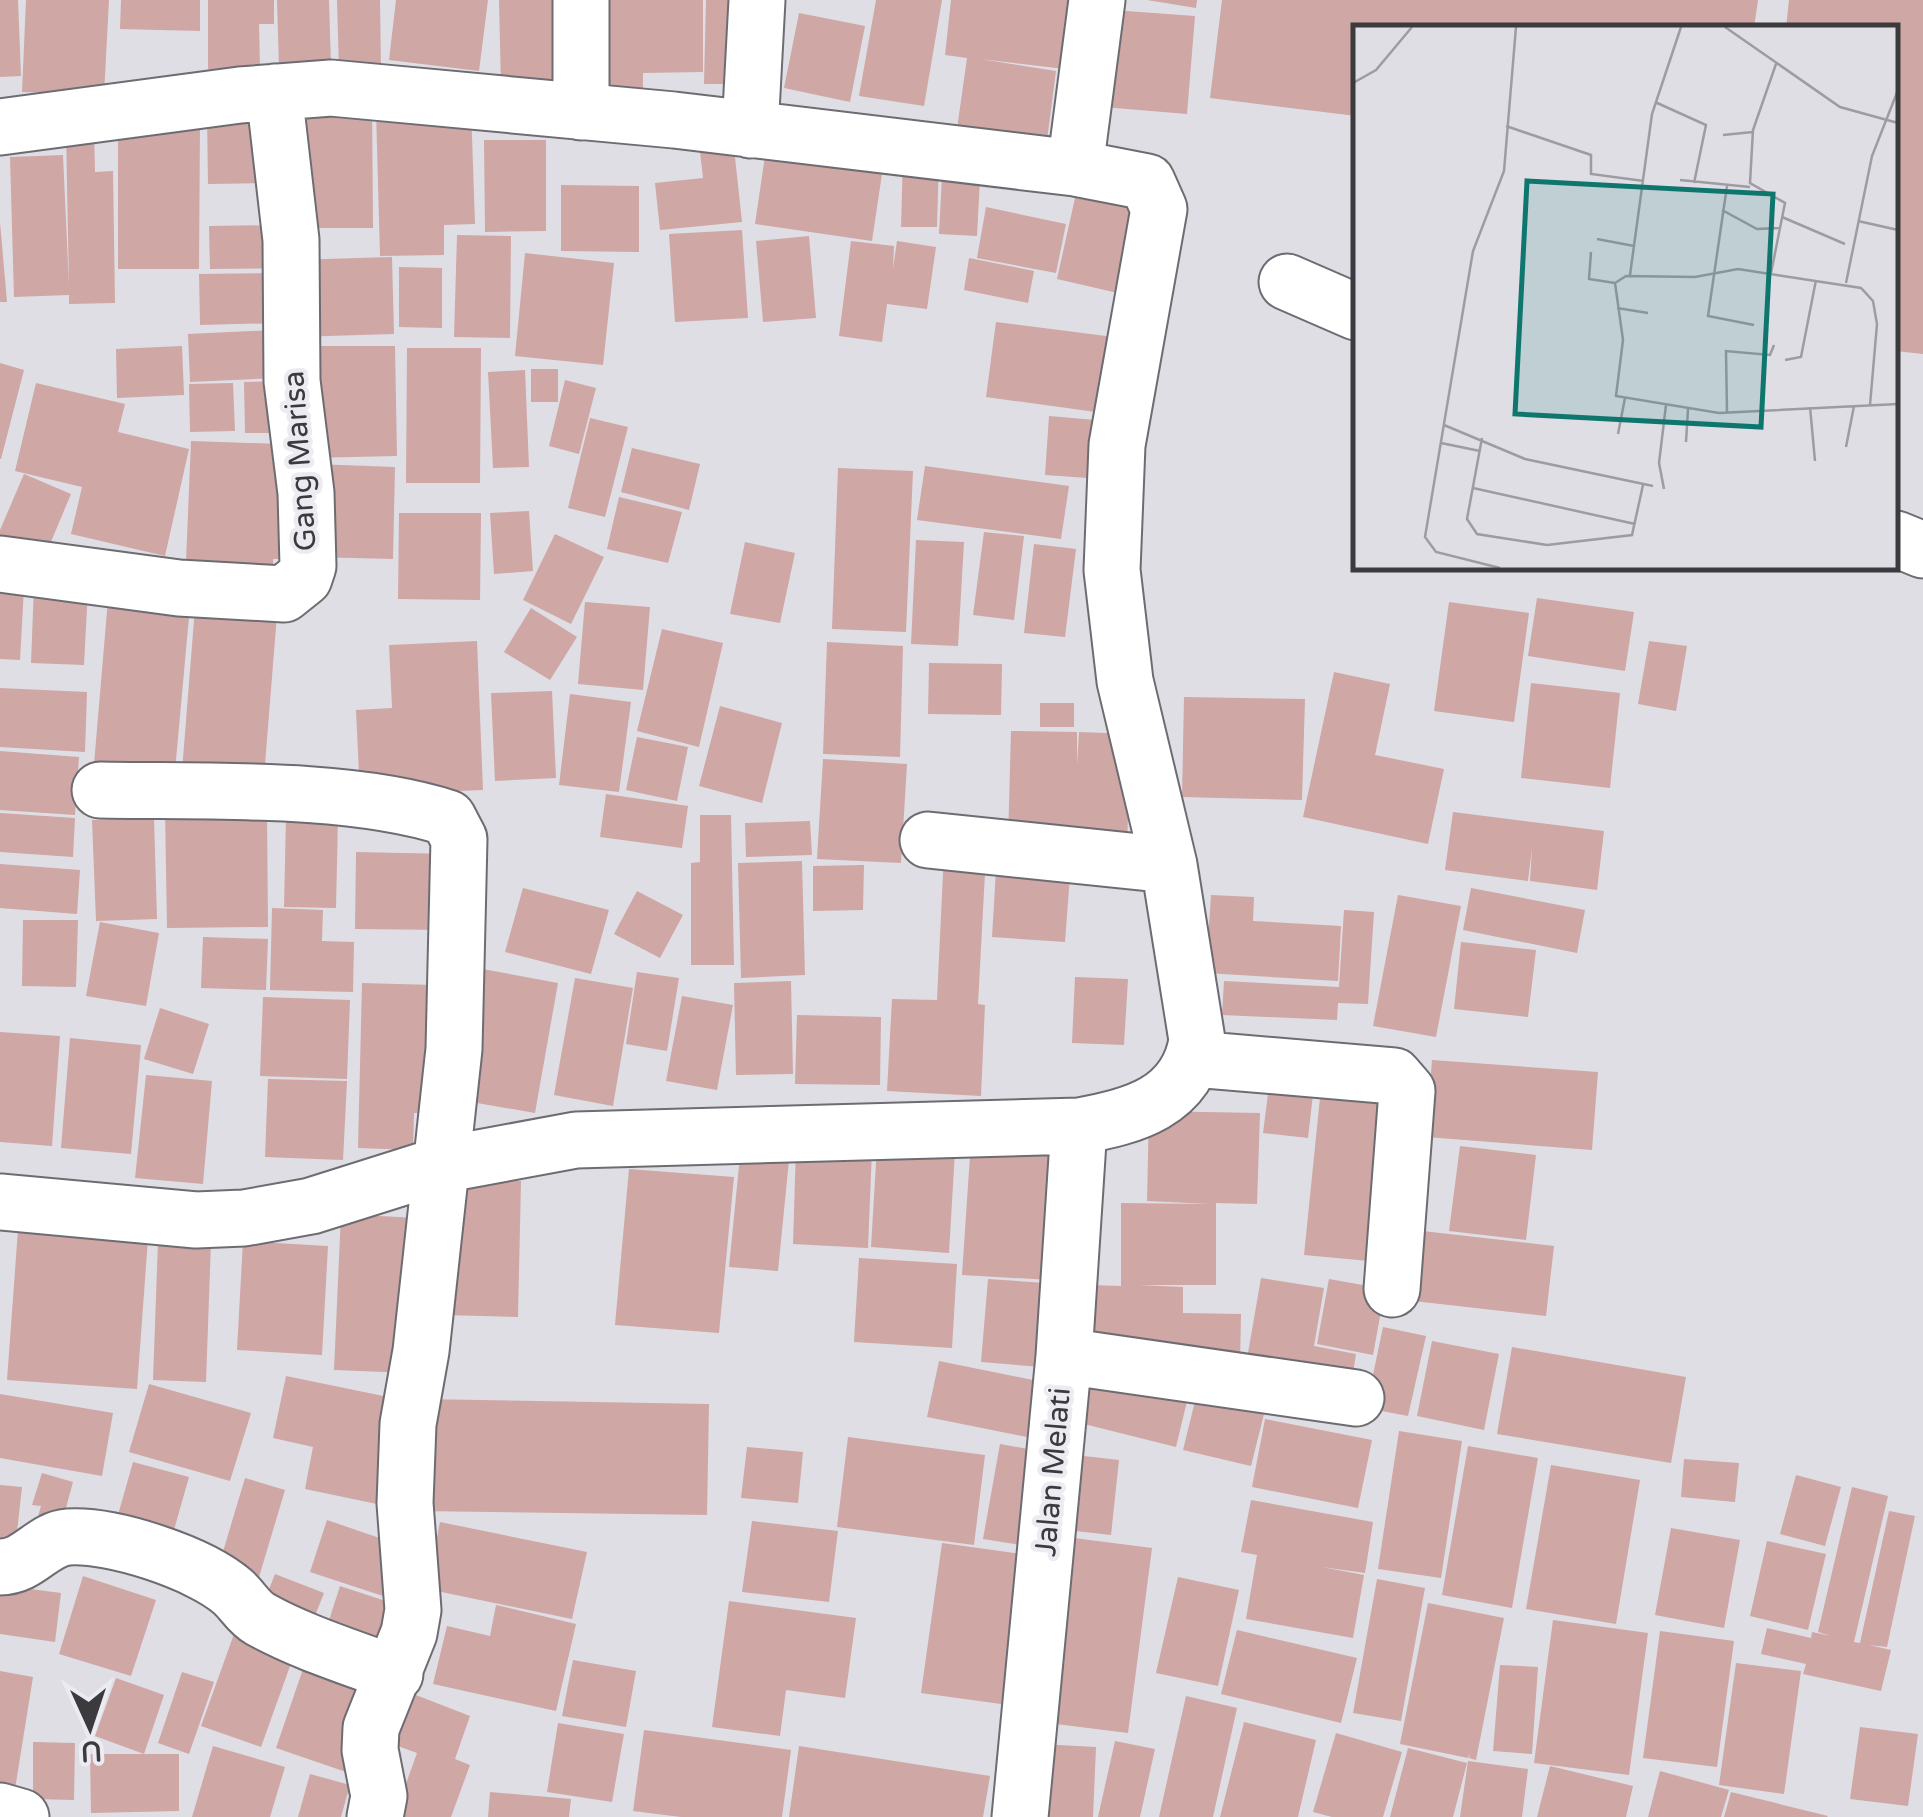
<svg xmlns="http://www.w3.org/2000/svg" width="1923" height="1817" font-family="'Varela Round',sans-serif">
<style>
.building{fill:#cfa7a5}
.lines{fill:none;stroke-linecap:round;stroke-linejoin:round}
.minor-casing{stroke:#6d6c72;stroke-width:59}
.minor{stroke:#fff;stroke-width:55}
.labels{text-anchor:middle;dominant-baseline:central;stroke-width:9;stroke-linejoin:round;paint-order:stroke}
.street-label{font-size:30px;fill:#3b3a3d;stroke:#ecebf2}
.inset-road{fill:none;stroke:#9d9ca2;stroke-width:2.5}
.view{fill:#0f766e;fill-opacity:0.15;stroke:#0f766e;stroke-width:5}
.inset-edge{fill:none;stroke:#3b3a3d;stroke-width:5}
</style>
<rect width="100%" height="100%" fill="#dfdee5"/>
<path class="building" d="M0 0H18L21 76 0 77Z
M26 0H109L104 95 22 92Z
M121 0H200V31L120 29Z
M208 0H274V24H259L260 68 208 69Z
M277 0H329L331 66 279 68Z
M337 0H380L381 70 339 71Z
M396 0H488L479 71 389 60Z
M499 0H572L574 85 501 87Z
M605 0H703V72L643 73V91H605Z
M706 0H736L735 84H704Z
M876 0H942L924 106 859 96Z
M951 0H1082L1073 70 980 59 1056 71 1046 148 956 136 967 58 945 55Z
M1147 0H1197L1196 8Z
M1222 0H1758L1754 28H1356V116L1210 98Z
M1789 0H1923V354L1896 351V28H1786Z
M1112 10 1195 16 1187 114 1103 107Z
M799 13 865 26 850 102 784 88Z
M298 97H372L373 228H297Z
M471 107 475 224 444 225V255L380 256 376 110Z
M267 112 268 183 208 184 207 113Z
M118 123H200L199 269H118Z
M66 132H94L95 172 113 171 115 303 69 304V295L14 297 10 157 63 155 69 286Z
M733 139 742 222 660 230 655 183 703 178 699 143Z
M484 140H546V231L485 232Z
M766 149 883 167 872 241 755 224Z
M903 156 939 157 937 227H901Z
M943 158 981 160 977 236 939 234Z
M1079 180 1145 195 1122 294 1057 279Z
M561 185 639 186V252L561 251Z
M986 207 1066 224 1056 273 977 258Z
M0 222 7 302H0Z
M284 225 285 268 210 269 209 226Z
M742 230 748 318 675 322 669 234Z
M457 235 511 236 510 338 454 337Z
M809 236 816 318 763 322 756 241Z
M851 241 894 246 893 269 897 241 936 247 927 309 887 304 882 342 839 336Z
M525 253 614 263 603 365 515 356Z
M392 257 394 334 294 337 292 260Z
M969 258 1034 271 1028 303 964 290Z
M399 267 442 268V328L399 327Z
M277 273 279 323 200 325 199 274Z
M996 322 1114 337 1103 413 986 397Z
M274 330 276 378 190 382 188 334Z
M182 346 184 395 117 398 116 349Z
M306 346H395L397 456 307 458Z
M407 348H481L480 483H406Z
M0 363 24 370 1 459H0Z
M531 369H558V402H531Z
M525 370 529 467 493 468 488 372Z
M565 380 596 388 579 454 549 446Z
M288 381 289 433H245L244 382Z
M36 383 125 404 118 432 189 449 165 556 71 534 82 487 15 471Z
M233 383 235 431 190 432 189 384Z
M1049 416 1107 421 1102 479 1045 475Z
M590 418 628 427 605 517 568 508Z
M191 441 281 444 298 559H273V588L185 586Z
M632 448 700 464 689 510 621 492Z
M314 464 395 467 393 559 312 557Z
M925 466 1069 486 1061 539 917 520Z
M838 468 913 471 906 632 832 629Z
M24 474 71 494 40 568 0 551V530Z
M619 497 682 512 668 563 607 549Z
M529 511 533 571 494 574 490 513Z
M399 513H481L480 600 398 599Z
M984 532 1024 536 1014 620 973 615Z
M555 534 604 557 571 624 523 600Z
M916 540 964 542 958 646 911 644Z
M745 542 795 553 780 623 730 614Z
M1034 544 1076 549 1065 637 1024 633Z
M0 586 24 588 20 660 0 659Z
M34 586 88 589 84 665 31 663Z
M109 588 191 595 175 771 94 764Z
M196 595 278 602 264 777 182 771Z
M1537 598 1634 612 1625 671 1528 656Z
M585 602 650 607 643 690 578 684Z
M1449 602 1529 613 1514 722 1434 711Z
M531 608 577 637 550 680 504 652Z
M662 629 723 643 699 747 637 731Z
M477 641 483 790 360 795 356 710 392 708 389 645Z
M1649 641 1687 646 1676 711 1638 704Z
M827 642 903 646 900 757 823 754Z
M929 663 1002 664 1001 715 928 714Z
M1334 672 1390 684 1375 755 1444 769 1428 844 1303 817Z
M1531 683 1620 693 1610 788 1521 778Z
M0 688 87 692 85 752 0 747Z
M552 691 556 778 495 781 491 693Z
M570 694 631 702 619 792 559 785Z
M1184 697 1305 699 1302 800 1182 797Z
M1040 703H1074V727H1040Z
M720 706 782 723 762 803 699 786Z
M1011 731 1077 732V765L1079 732 1131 734 1127 845 1008 842Z
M637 737 688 747 677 801 626 790Z
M0 751 79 757 75 815 0 810Z
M823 759 907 764 901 863 817 859Z
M606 794 688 806 682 848 600 837Z
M267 809 268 927 167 928 165 810Z
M1453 812 1604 831 1597 890 1530 881 1532 848 1528 881 1445 870Z
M0 813 75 818 73 857 0 852Z
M700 815H731L734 965H691V863L700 862Z
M286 816 338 817 336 908 284 907Z
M154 818 157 919 96 921 92 820Z
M810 821 812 855 746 857 745 823Z
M356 852 450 854 449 930 355 929Z
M944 852 986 854 978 1004 985 1005 981 1096 887 1091 892 999 937 1000Z
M802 861 805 975 741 978 738 863Z
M0 864 80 870 77 914 0 908Z
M864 865 863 910 813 911V866Z
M996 870 1070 875 1065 942 992 937Z
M523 888 609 910 591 974 505 952Z
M1471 888 1585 910 1577 953 1463 930Z
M637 891 683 915 660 958 614 934Z
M1211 895 1254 897 1253 921 1341 926 1338 981 1206 973Z
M1398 895 1461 906 1436 1037 1373 1026Z
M272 908 323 910 322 941 354 942 353 992 270 990Z
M1344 910 1374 912 1368 1004 1338 1003 1337 1020 1222 1015 1224 981 1339 987Z
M23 920H78L76 987 22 986Z
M100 922 159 933 146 1006 86 996Z
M203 937 268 939 266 990 201 988Z
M1461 942 1536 950 1528 1017 1454 1009Z
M477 968 558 983 535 1113 454 1099Z
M637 972 679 978 667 1051 626 1044Z
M1075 977 1128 979 1124 1045 1072 1043Z
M575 978 633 988 613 1106 554 1095Z
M791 981 793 1074 736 1075 734 983Z
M362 983 434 985 430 1113H414L413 1150 358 1148Z
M682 996 733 1005 717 1090 666 1081Z
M263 997 350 1000 347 1079 260 1076Z
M160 1008 209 1024 193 1074 144 1059Z
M797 1015 881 1017 880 1085 795 1084Z
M0 1032 60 1036 52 1146 0 1142Z
M70 1038 141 1045 131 1154 61 1148Z
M1432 1060 1598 1072 1592 1150 1426 1137Z
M1271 1070 1315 1077 1308 1138 1263 1133Z
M146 1075 212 1081 203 1184 135 1178Z
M1322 1078 1386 1085 1369 1261 1304 1255Z
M268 1079 347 1081 343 1160 265 1157Z
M1149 1111 1260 1113 1257 1204 1216 1203V1285H1139L1183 1287V1313L1241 1314 1240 1365 1089 1355 1091 1285 1121 1286V1203L1211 1204 1147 1201Z
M972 1126 1060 1132 1051 1280 962 1275Z
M796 1146 872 1150 868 1248 793 1244Z
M877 1146 955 1151 949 1253 871 1247Z
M1460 1146 1536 1155 1526 1240 1449 1231Z
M740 1156 789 1160 778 1271 729 1267Z
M629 1169 734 1177 719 1333 615 1325Z
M445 1179 521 1181 518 1317 442 1315Z
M341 1214 418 1218 410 1373 334 1370Z
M19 1216 149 1225 137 1389 7 1380Z
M1405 1229 1554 1246 1546 1316 1396 1299Z
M158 1241 211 1242 206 1382 153 1380Z
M243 1241 328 1246 322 1355 237 1350Z
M859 1258 957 1264 952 1348 854 1342Z
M1261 1278 1324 1288 1314 1346 1356 1354 1350 1393 1244 1376Z
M988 1279 1059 1284 1053 1368 981 1362Z
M1329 1279 1385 1289 1373 1355 1317 1344Z
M1383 1327 1426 1336 1408 1416 1366 1408Z
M1432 1341 1499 1354 1484 1430 1417 1416Z
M1512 1347 1686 1377 1671 1463 1497 1434Z
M939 1361 1043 1382 1032 1438 927 1417Z
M1094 1366 1190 1389 1176 1447 1080 1423Z
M286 1376 398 1399 377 1504 305 1489 313 1447 273 1438Z
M149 1384 251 1413 230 1481 129 1452Z
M1197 1393 1265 1410 1251 1466 1183 1450Z
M0 1394 113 1413 102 1476 0 1458Z
M420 1399 709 1404 707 1515 418 1511Z
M1265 1419 1372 1440 1358 1508 1252 1487Z
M1399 1431 1462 1441 1441 1578 1378 1569Z
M848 1437 985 1455 974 1545 837 1527Z
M1000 1444 1039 1451 1022 1545 983 1539Z
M1468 1446 1538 1458 1512 1608 1442 1595Z
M747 1447 803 1452 798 1503 741 1498Z
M1066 1454 1119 1460 1111 1535 1058 1529Z
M1684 1459 1739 1463 1735 1502 1681 1497Z
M133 1462 189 1477 170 1544 114 1529Z
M1551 1465 1640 1480 1616 1624 1526 1609Z
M42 1473 73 1482 60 1530 36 1523 41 1506 32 1505Z
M1796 1475 1841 1487 1825 1546 1780 1534Z
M245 1478 285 1490 259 1577 219 1565Z
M0 1485 22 1487 15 1550 0 1548Z
M1852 1487 1888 1496 1854 1642 1860 1643 1889 1511 1915 1516 1887 1647 1869 1645 1891 1650 1881 1691 1803 1674 1806 1664 1761 1654 1767 1628 1811 1638 1812 1632 1831 1636 1818 1632Z
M1251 1500 1373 1522 1365 1573 1322 1567 1364 1575 1353 1638 1246 1619 1257 1555 1241 1552Z
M327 1520 400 1545 383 1596 310 1572Z
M752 1521 838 1531 829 1602 742 1592Z
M440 1522 587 1552 572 1619 427 1589Z
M1671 1528 1740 1540 1724 1628 1655 1615Z
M1066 1537 1152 1548 1128 1733 1040 1722Z
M1767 1541 1826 1554 1808 1630 1750 1616Z
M942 1543 1028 1555 1008 1705 921 1693Z
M275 1574 324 1593 313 1621 264 1602Z
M83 1576 156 1600 131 1676 59 1654Z
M1178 1577 1239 1590 1218 1686 1156 1673Z
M1377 1579 1425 1588 1401 1721 1353 1713Z
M0 1585 61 1593 55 1642 0 1634Z
M340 1586 401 1606 384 1658 323 1639Z
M729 1601 856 1618 845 1698 786 1690 780 1736 712 1727Z
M1428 1603 1504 1618 1476 1760 1469 1758 1470 1753 1468 1758 1400 1744Z
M496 1605 576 1624 556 1711 433 1684 447 1626 490 1636Z
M1553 1620 1648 1633 1629 1775 1534 1763Z
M1237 1630 1357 1658 1341 1723 1221 1694Z
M1660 1631 1734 1641 1717 1767 1643 1758Z
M234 1634 294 1655 261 1747 201 1726Z
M573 1660 636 1671 626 1727 562 1716Z
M1736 1663 1801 1671 1784 1794 1719 1785Z
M1500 1665 1538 1667 1532 1754 1493 1751Z
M303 1669 373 1693 346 1772 276 1748Z
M0 1671 33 1677 15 1789 0 1787Z
M182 1672 214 1682 189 1754 158 1743Z
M116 1678 164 1695 144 1754 95 1736Z
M403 1690 470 1716 455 1759 470 1765 451 1817H394L417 1753 384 1741Z
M1186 1696 1237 1708 1213 1817H1159Z
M1244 1722 1316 1740 1298 1817H1220Z
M558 1723 624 1734 612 1802 547 1792Z
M1860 1727 1918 1734 1908 1806 1850 1799Z
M644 1730 791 1750 782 1817H681L633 1811Z
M1336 1733 1402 1752 1383 1817H1332L1313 1812Z
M1115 1741 1155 1749 1140 1817H1098Z
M33 1742 75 1743 74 1800 33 1799Z
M1040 1744 1096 1747 1093 1817H1037Z
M213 1746 285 1767 270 1817H192Z
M799 1746 990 1776 983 1817H789Z
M1408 1748 1467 1763 1453 1817H1390Z
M90 1754H179V1811L91 1813Z
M1468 1761 1528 1769 1522 1817H1460Z
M1550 1766 1633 1786 1626 1817H1537Z
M1660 1771 1729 1790 1721 1817H1648Z
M310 1774 350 1785 341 1817H298Z
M490 1792 571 1799 569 1817H488Z
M1731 1792 1828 1816 1827 1817H1724Z"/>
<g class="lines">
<g class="minor-casing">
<path id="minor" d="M581 0V112
M0 127 240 95 331 88 674 120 1075 168 1147 182 1159 209 1117 445 1112 570 1125 681 1169 865 1197 1040C1188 1102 1132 1117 1079 1126L576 1140 441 1165 311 1206 244 1218 196 1220 0 1202
M750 130 757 0
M1075 168 1097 0
M1287 282 1356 312
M1896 539 1923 550
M0 564 179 588 284 594 304 578 308 566 306 493 292 381 291 240 274 92
M100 790C203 792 351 786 448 818L459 839 454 1049 421 1351 408 1424 405 1503 413 1610 409 1633 371 1728 370 1750 379 1796 375 1817
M928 840 1169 865
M1194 1059 1394 1076 1407 1091 1392 1289
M1064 1356 1356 1398
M0 1567C29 1567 42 1539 68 1537 112 1534 200 1563 233 1592 243 1601 248 1612 260 1619 301 1642 350 1657 395 1674
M0 1811 21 1817
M1020 1817 1064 1356 1079 1126"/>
</g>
<use href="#minor" class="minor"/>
</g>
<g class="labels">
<g class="street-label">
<text transform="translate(300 461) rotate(-94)">Gang Marisa</text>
<text transform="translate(1053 1472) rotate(-85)">Jalan Melati</text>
</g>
</g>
<g transform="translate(1353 25)">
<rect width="545" height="545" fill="#dfdee5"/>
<path class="inset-road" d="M372 2 487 82 545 98M0 58 23 45 59 2M302 77 353 100 341 158M153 101 238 130V149L291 156M370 110 400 107M327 155 397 162M374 161 355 291 401 300M369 185 404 204 427 203M429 192 492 219M505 196 545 205M244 214 281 221M238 227 236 254 262 258M418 248 432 178 397 158 400 105 423 39M277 250 299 89 328 2M493 258 519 131 545 65M264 283 295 288M432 335 448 332 463 255M517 380 524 299 520 276 508 263 385 244 342 252 273 251 262 258 270 315 263 371 366 388 545 379M457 382 462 436M374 388 373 326 417 330 421 320M91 400 172 434 300 461M265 409 272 373M129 413 114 494 124 509 194 520 279 510 290 460M333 417 335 384M88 418 127 426M493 422 501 381M120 463 282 499M311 464 306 438 313 380M147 543 83 527 72 512 120 226 151 146 163 2"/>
<path class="view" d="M174 156 420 169 408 402 162 389Z"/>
<rect width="545" height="545" class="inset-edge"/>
</g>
<g transform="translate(90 1727) rotate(177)" stroke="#ecebf2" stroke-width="8" paint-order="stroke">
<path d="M0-8L18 38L0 25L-18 38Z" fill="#3b3a3d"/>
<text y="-15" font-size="28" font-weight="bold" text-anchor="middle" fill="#3b3a3d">U</text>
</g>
</svg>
